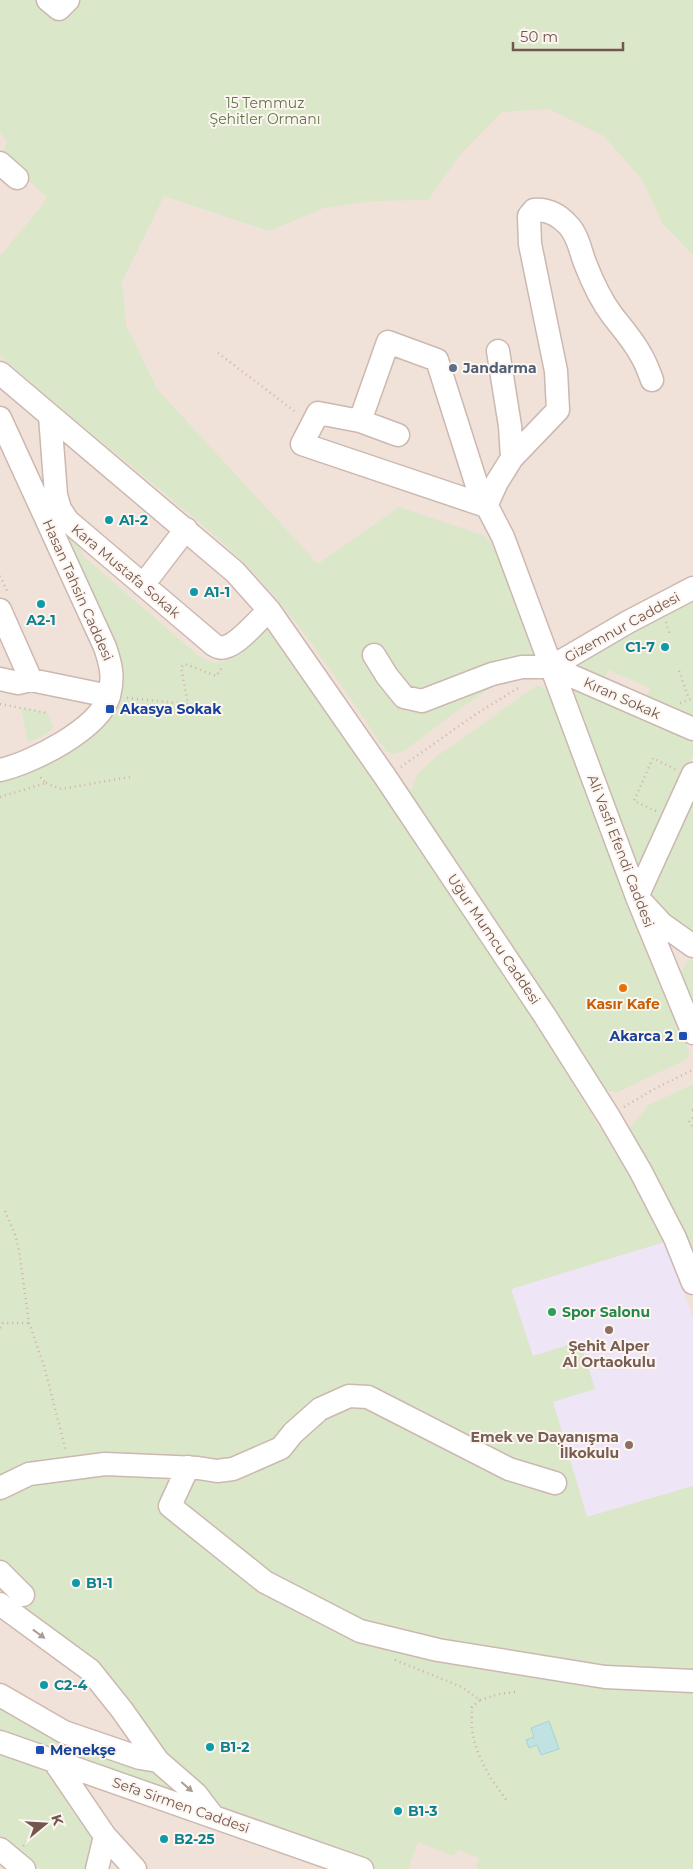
<svg xmlns="http://www.w3.org/2000/svg" width="693" height="1869" font-family="Montserrat,sans-serif">
<style>
.residential{fill:#f1e2d9}
.education{fill:#eee6f7}
.green{fill:#dae7c9}
.water{fill:#c0e2e2;stroke:#a7d3d3}
.lines{fill:none;stroke-linecap:round;stroke-linejoin:round}
.minor-casing{stroke:#ccb8b0;stroke-width:25}
.path{stroke:#d2b1a7;stroke-width:2.5;stroke-dasharray:1 4;stroke-linecap:butt}
.minor{stroke:#fff;stroke-width:22}
.oneway{fill:#ab9a95}
.service-dot{fill:#5c6f8a;stroke:#fdf6f0;stroke-width:2}
.culture-dot{fill:#0f9aa8;stroke:#fdf6f0;stroke-width:2}
.transit-dot{fill:#1a4fb4;stroke:#fdf6f0;stroke-width:2}
.food-dot{fill:#e8710a;stroke:#fdf6f0;stroke-width:2}
.leisure-dot{fill:#2e9e5b;stroke:#fdf6f0;stroke-width:2}
.education-dot{fill:#8d6e63;stroke:#fdf6f0;stroke-width:2}
.labels{text-anchor:middle;dominant-baseline:central;stroke-width:4;stroke-linejoin:round;paint-order:stroke}
.park-label{font-size:14px;fill:#5e7749;stroke:#fdf6f0}
.service-label{font-size:14px;font-weight:bold;fill:#4e5e75;stroke:#fdf6f0;text-anchor:start}
.culture-label{font-size:14px;font-weight:bold;fill:#0d838f;stroke:#fdf6f0;text-anchor:start}
.street-label{font-size:14px;fill:#73574f;stroke:#fdf6f0}
.transit-label{font-size:14px;font-weight:bold;fill:#164399;stroke:#fdf6f0;text-anchor:start}
.food-label{font-size:14px;font-weight:bold;fill:#c56008;stroke:#fdf6f0}
.leisure-label{font-size:14px;font-weight:bold;fill:#27864d;stroke:#fdf6f0;text-anchor:start}
.education-label{font-size:14px;font-weight:bold;fill:#785e54;stroke:#fdf6f0}
</style>
<rect width="100%" height="100%" fill="#faf1ea"/>
<path class="residential" d="M0 0H693V1869H0Z"/>
<path class="education" d="M664 1242 676 1270 693 1319V1486L587 1517 553 1402 580 1342 533 1357 511 1289Z"/>
<path class="green" d="M0 0H693V255L662 223 643 181 604 136 549 109 502 112 459 156 428 200 373 201 324 208 269 231 164 196 122 282 126 325 157 389 318 564 399 507 485 536 496 549 535 653 522 667 461 708 404 751 394 754 386 751C342 687 293 610 237 556 205 526 170 498 136 470 90 433 45 395 0 356V256L40 208 47 197 1 156 7 142 0 132Z
M51 518 79 543 82 555 200 657 215 663 227 660 235 642 259 619 377 784 536 1023 631 1179 664 1242 511 1289 533 1356 580 1341 595 1389 553 1402 587 1517 693 1486V1869H478L476 1868 479 1858 458 1850 454 1856 418 1842 408 1869H362L0 1734V1695L140 1758 122 1710 0 1604V780L15 778 33 769 97 731 113 716 121 697 123 685 108 640Z
M693 597V719L646 698 650 688 608 670 604 679 586 671 580 667V663L583 658Z
M536 686C547 686 549 694 553 704L650 956 689 1051 688 1057 685 1060 618 1092 605 1091 410 792 417 774 436 757Z
M570 686 693 740V755L666 815 639 869Z
M21 708 48 713 53 728 45 735 28 742Z
M693 796V942L650 898V890Z
M691 959H693V1005L681 974 686 962Z
M693 1084V1256L628 1130 649 1105Z
M0 1751 49 1773 97 1834 88 1869H41L0 1835Z"/>
<path class="water" d="M549 1721 559 1749 541 1755 537 1745 529 1748 526 1740 534 1737 531 1728Z"/>
<g class="lines">
<g class="minor-casing">
<path id="minor" d="M48 0 59 9 68 0
M0 163 17 178
M0 373 235 572 269 610 386 778 545 1016 609 1117 641 1172 675 1238 693 1283
M50 416 56 495 60 509 68 521 214 645C218 647 221 649 225 647 239 644 258 620 269 610
M0 418 105 647C111 665 114 677 109 696 99 729 32 763 0 770
M360 421 318 413 302 444 486 506
M398 435 360 421 388 342 437 360 478 489 503 537 637 897 693 1033
M512 458 558 410 556 371 530 244 529 216 534 210C547 209 559 215 568 225 578 235 580 250 585 263 592 281 600 299 612 315 622 328 633 340 641 355 646 363 649 372 652 380
M486 506 497 482 512 458 510 426 498 351
M143 585 186 529
M0 610 31 680
M374 655 387 676 404 697 422 701 492 674 522 667H551L693 729
M551 667 628 622 693 588
M0 679 18 683 31 680 109 696
M693 774 637 897 662 924 693 946
M188 1467 170 1506 265 1582 360 1631 438 1650 605 1677 693 1681
M0 1488 29 1474 105 1464 198 1468 217 1471 233 1469 281 1448 293 1433 320 1409 349 1396 368 1397 509 1469 555 1483
M0 1572 23 1595
M0 1604 90 1670 122 1710 158 1761 196 1794 212 1815
M0 1695 64 1732 140 1758 158 1761
M0 1742 362 1869
M54 1761 105 1836 135 1869
M0 1849 24 1869
M97 1869 105 1836"/>
</g>
<path class="path" d="M218 353 297 413
M0 576 8 593
M666 622 670 635
M679 671 689 699
M127 698 188 704 181 667 185 664 216 676 223 666
M680 703 693 698
M0 704 48 713
M401 767 473 716 518 688
M46 783 61 789 130 777
M0 797 46 783 38 775
M656 811 634 801 653 758 676 770
M624 1107 656 1088 693 1070
M693 1110H692L693 1112
M693 1118 689 1121 693 1128
M5 1211 16 1237 20 1257 29 1323 44 1366 66 1451
M0 1328 3 1323H29
M395 1660 462 1687 480 1700 472 1707C472 1716 471 1727 473 1735 478 1760 493 1783 508 1802
M480 1700 499 1694 517 1692
M23 1846 35 1832"/>
<use href="#minor" class="minor"/>
</g>
<defs><path id="oneway-solid" d="M-6-.8H1V-3.2L6.5 0L1 3.2V.8H-6Z" transform="scale(1.25)"/></defs>
<g class="oneway">
<use href="#oneway-solid" transform="translate(39 1634) rotate(36)"/>
<use href="#oneway-solid" transform="translate(187 1787) rotate(41)"/>
</g>
<circle class="service-dot" cx="453" cy="368" r="5"/>
<g class="culture-dot">
<circle cx="109" cy="520" r="5"/>
<circle cx="194" cy="592" r="5"/>
<circle cx="41" cy="604" r="5"/>
<circle cx="665" cy="647" r="5"/>
<circle cx="76" cy="1583" r="5"/>
<circle cx="44" cy="1685" r="5"/>
<circle cx="210" cy="1747" r="5"/>
<circle cx="398" cy="1811" r="5"/>
<circle cx="164" cy="1839" r="5"/>
</g>
<g class="transit-dot">
<rect x="105" y="704" width="10" height="10" rx="2.5"/>
<rect x="678" y="1031" width="10" height="10" rx="2.5"/>
<rect x="35" y="1745" width="10" height="10" rx="2.5"/>
</g>
<circle class="food-dot" cx="623" cy="988" r="5"/>
<circle class="leisure-dot" cx="552" cy="1312" r="5"/>
<g class="education-dot">
<circle cx="609" cy="1330" r="5"/>
<circle cx="629" cy="1445" r="5"/>
</g>
<g class="labels">
<g class="park-label">
<text x="265" y="103">15 Temmuz<tspan x="265" dy="16">Şehitler Ormanı</tspan></text>
</g>
<g class="service-label">
<text x="463" y="368">Jandarma</text>
</g>
<g class="culture-label">
<text x="119" y="520">A1-2</text>
<text x="204" y="592">A1-1</text>
<text x="41" y="620" text-anchor="middle">A2-1</text>
<text x="655" y="647" text-anchor="end">C1-7</text>
<text x="86" y="1583">B1-1</text>
<text x="54" y="1685">C2-4</text>
<text x="220" y="1747">B1-2</text>
<text x="408" y="1811">B1-3</text>
<text x="174" y="1839">B2-25</text>
</g>
<g class="street-label">
<text transform="translate(126 571) rotate(40)">Kara Mustafa Sokak</text>
<text transform="translate(78 590) rotate(66)">Hasan Tahsin Caddesi</text>
<text transform="translate(622 627) rotate(-29)">Gizemnur Caddesi</text>
<text transform="translate(622 698) rotate(24)">Kıran Sokak</text>
<text transform="translate(621 851) rotate(69)">Ali Vasfi Efendi Caddesi</text>
<text transform="translate(494 939) rotate(56)">Uğur Mumcu Caddesi</text>
<text transform="translate(181 1805) rotate(19)">Sefa Sirmen Caddesi</text>
</g>
<g class="transit-label">
<text x="120" y="709">Akasya Sokak</text>
<text x="673" y="1036" text-anchor="end">Akarca 2</text>
<text x="50" y="1750">Menekşe</text>
</g>
<g class="food-label">
<text x="623" y="1004">Kasır Kafe</text>
</g>
<g class="leisure-label">
<text x="562" y="1312">Spor Salonu</text>
</g>
<g class="education-label">
<text x="609" y="1346">Şehit Alper<tspan x="609" dy="16">Al Ortaokulu</tspan></text>
<text x="619" y="1437" text-anchor="end">Emek ve Dayanışma<tspan x="619" dy="16">İlkokulu</tspan></text>
</g>
</g>
<g transform="translate(45 1824) rotate(72)" stroke="#fdf6f0" stroke-width="4" paint-order="stroke">
<path d="M0-4L9 19L0 12L-9 19Z" fill="#73574f"/>
<text y="-8" font-size="14" font-weight="bold" text-anchor="middle" fill="#73574f">K</text>
</g>
<path d="M513 42v8h110v-8" fill="none" stroke="#73574f" stroke-width="2.5"/>
<text x="520" y="42" font-size="15" fill="#73574f" stroke="#fdf6f0" stroke-width="4" paint-order="stroke">50 m</text>
</svg>
